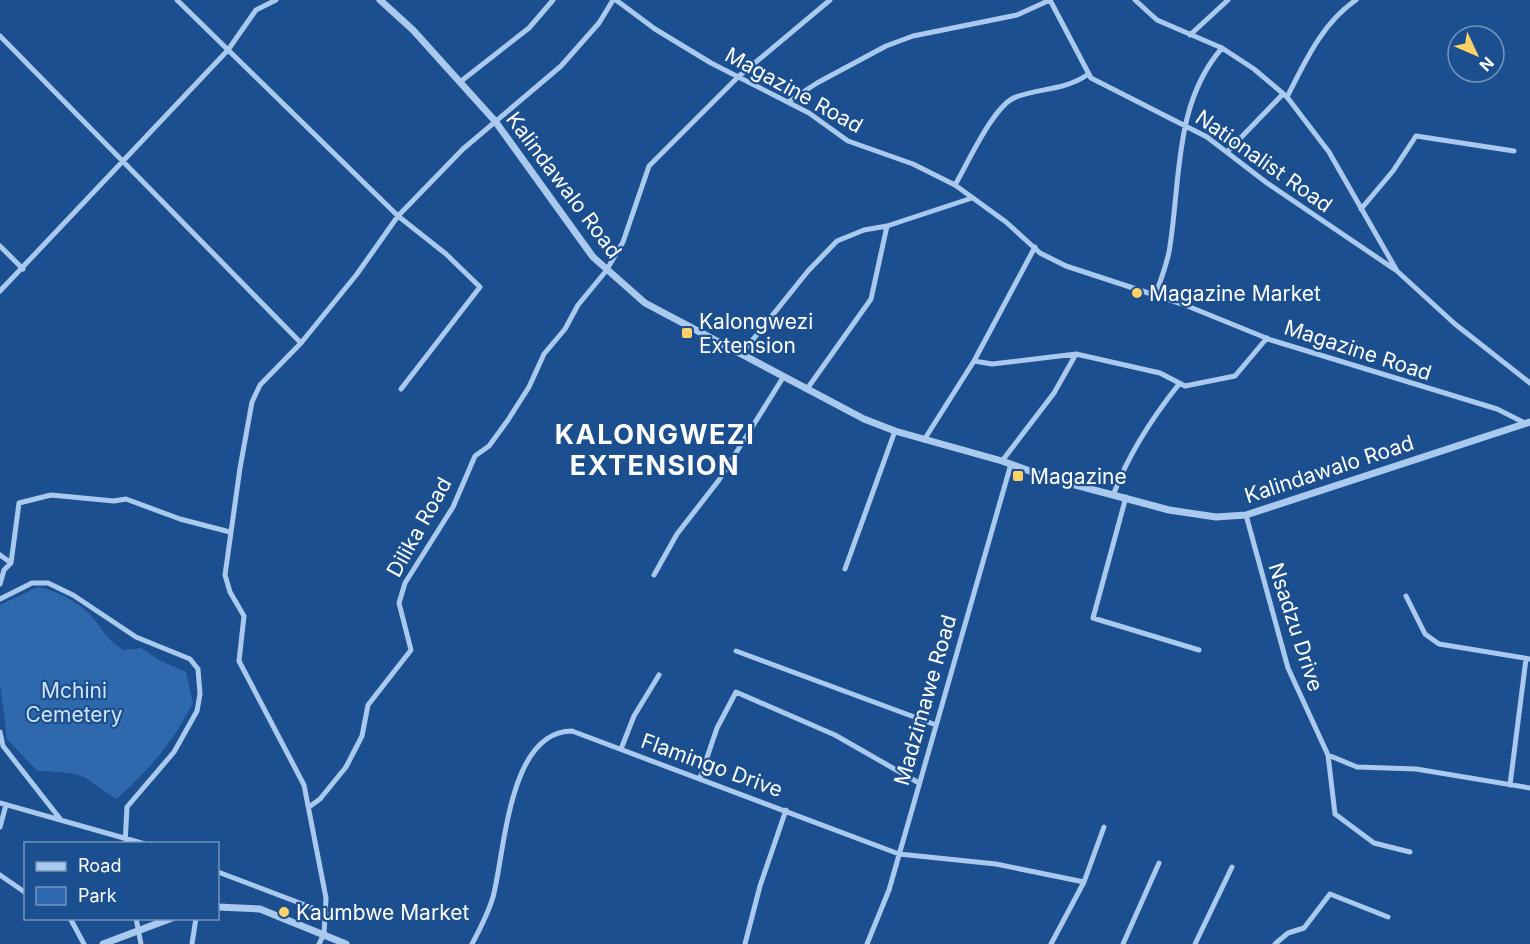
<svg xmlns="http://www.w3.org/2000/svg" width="1530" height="944" font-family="Inter,sans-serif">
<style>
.green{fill:#2e69ad}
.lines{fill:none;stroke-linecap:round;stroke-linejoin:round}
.minor{stroke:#a9c9ee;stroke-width:5}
.tertiary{stroke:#a9c9ee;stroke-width:7}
.poi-dot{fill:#ffd166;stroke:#1b4f8f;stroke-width:2}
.labels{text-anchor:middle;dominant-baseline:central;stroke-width:4.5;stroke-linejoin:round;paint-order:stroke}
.street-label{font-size:21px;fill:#fff;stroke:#1b4f8f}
.poi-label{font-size:21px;fill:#fff;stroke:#1b4f8f;text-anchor:start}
.park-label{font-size:21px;fill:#cfe3fa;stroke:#1b4f8f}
.district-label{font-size:27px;font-weight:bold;letter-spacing:1.5px;fill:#fff;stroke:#1b4f8f}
</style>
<rect width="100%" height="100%" fill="#1b4f8f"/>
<path class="green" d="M38 587C57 591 82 603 94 619 106 635 106 637 123 650L141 648 159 660 186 672 193 703C171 745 152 766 117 799 106 793 99 788 89 780 76 771 52 772 37 771L7 739 0 683V605Z"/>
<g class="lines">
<path class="minor" d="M177 0 398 216 446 254 480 287 401 389
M616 0 655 29 711 63 809 113 848 141 913 164 955 185 1006 222 1040 253 1066 266 1185 305 1271 340 1497 409 1525 423
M1050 0 1091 78 1207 137 1267 183 1397 271
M1135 0 1157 20 1222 48 1254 69 1287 97 1329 152 1397 271 1455 324 1530 383
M1190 35 1228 0
M0 36 301 343
M460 82 529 28 553 0
M1287 97C1305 62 1322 23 1356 0
M788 102 817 83 886 46 913 36 1017 15 1050 0
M1228 151 1283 94
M955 185C967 165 994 104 1016 97 1040 88 1065 90 1087 75
M1361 209 1393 171 1416 136 1514 151
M0 246 23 269
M0 291 228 50 256 10 276 0
M1155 296C1160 282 1166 267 1169 252 1181 183 1173 104 1222 48
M742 353 808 271 837 241 864 230 887 226 972 198
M974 361 992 364 1076 354 1160 373 1185 386 1235 376 1267 338
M807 389 871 299 887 226
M924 440 974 361 1035 247
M1002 461 1054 393 1076 354
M1114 493C1129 453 1152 418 1179 384
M1126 497 1093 618 1199 650
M1246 515 1288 668 1328 755 1335 814 1374 843 1410 852
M0 555 11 563
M845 569 895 431
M654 575 677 534 719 480 784 376
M0 584 4 570 11 563 19 503 51 495 114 501 126 499 180 519 230 532
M1406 596 1425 634 1439 644 1530 659
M0 599 32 583H48L73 595 136 637 190 659 198 669 200 694 197 711 174 752 127 807 125 844
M736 651 936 725
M0 732 3 746 61 820
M621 749 634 716 659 675
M1328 755 1357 767 1416 769 1530 788
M700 778 717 728 736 692 835 735 919 783
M1510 785 1526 659
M0 803 145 844
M309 807 320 799 346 767 362 736 368 705 411 650 399 603 405 583 453 507 475 456 489 446 508 420 529 387 544 354 565 329 578 305 606 271 623 242 649 166 738 77 830 0
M0 827 6 805
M218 872 326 913
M0 875 26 893
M70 918 84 944
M136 918 141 944
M192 944 196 918
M319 944 324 934 326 898 304 785 239 661 244 616 230 592 225 575 240 468 252 402 260 385 301 343 357 274 398 216 463 149 561 66 599 23 613 0
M472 944C480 929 488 914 493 897 505 853 508 731 572 731L899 854 996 864 1084 882
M745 944 760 886 786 810
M867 944 889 890 1011 464
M1051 944 1084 882 1104 827
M1123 944 1159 863
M1195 944 1232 867
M1275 944 1288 933 1304 928 1330 894 1388 917"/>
<path class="tertiary" d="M380 0 413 30 495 121 593 257 645 303 864 419 895 431 1002 461 1049 478 1169 510 1216 517 1246 515 1530 422
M218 907 260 909 346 944
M103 944 172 918"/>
</g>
<g class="poi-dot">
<circle cx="1137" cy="293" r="6"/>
<rect x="681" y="327" width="12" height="12" rx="3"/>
<rect x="1012" y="470" width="12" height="12" rx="3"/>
<circle cx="284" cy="912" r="6"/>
</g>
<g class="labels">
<g class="street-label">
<text transform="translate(794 90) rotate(29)">Magazine Road</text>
<text transform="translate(1264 161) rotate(35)">Nationalist Road</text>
<text transform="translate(564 185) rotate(53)">Kalindawalo Road</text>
<text transform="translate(1358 350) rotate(18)">Magazine Road</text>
<text transform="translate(1329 469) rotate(-18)">Kalindawalo Road</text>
<text transform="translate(419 527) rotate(-61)">Dilika Road</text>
<text transform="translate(1296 627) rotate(72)">Nsadzu Drive</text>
<text transform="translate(925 700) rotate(-74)">Madzimawe Road</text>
<text transform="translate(712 765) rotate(20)">Flamingo Drive</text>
</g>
<g class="poi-label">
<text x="1149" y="293">Magazine Market</text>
<text x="699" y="321">Kalongwezi<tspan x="699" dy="24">Extension</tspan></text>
<text x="1030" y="476">Magazine</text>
<text x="296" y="912">Kaumbwe Market</text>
</g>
<g class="park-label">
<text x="74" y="690">Mchini<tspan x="74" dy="24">Cemetery</tspan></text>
</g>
<g class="district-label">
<text x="655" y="434">KALONGWEZI<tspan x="655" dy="31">EXTENSION</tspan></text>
</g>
</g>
<rect x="24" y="842" width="195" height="78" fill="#1b4f8f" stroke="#7695bc" stroke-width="1.5"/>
<rect x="36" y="862" width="30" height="9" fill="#a9c9ee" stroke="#7695bc" stroke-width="1.5"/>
<text x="78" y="872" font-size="18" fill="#ffffff">Road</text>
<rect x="36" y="887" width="30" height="18" fill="#2e69ad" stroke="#7695bc" stroke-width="1.5"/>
<text x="78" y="902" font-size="18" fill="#ffffff">Park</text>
<g transform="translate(1476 54) rotate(134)"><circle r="28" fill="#1b4f8f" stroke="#7695bc" stroke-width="1.5"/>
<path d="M0-4.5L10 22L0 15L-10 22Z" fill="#ffd166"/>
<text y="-9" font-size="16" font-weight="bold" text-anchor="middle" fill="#ffffff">N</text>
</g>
</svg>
